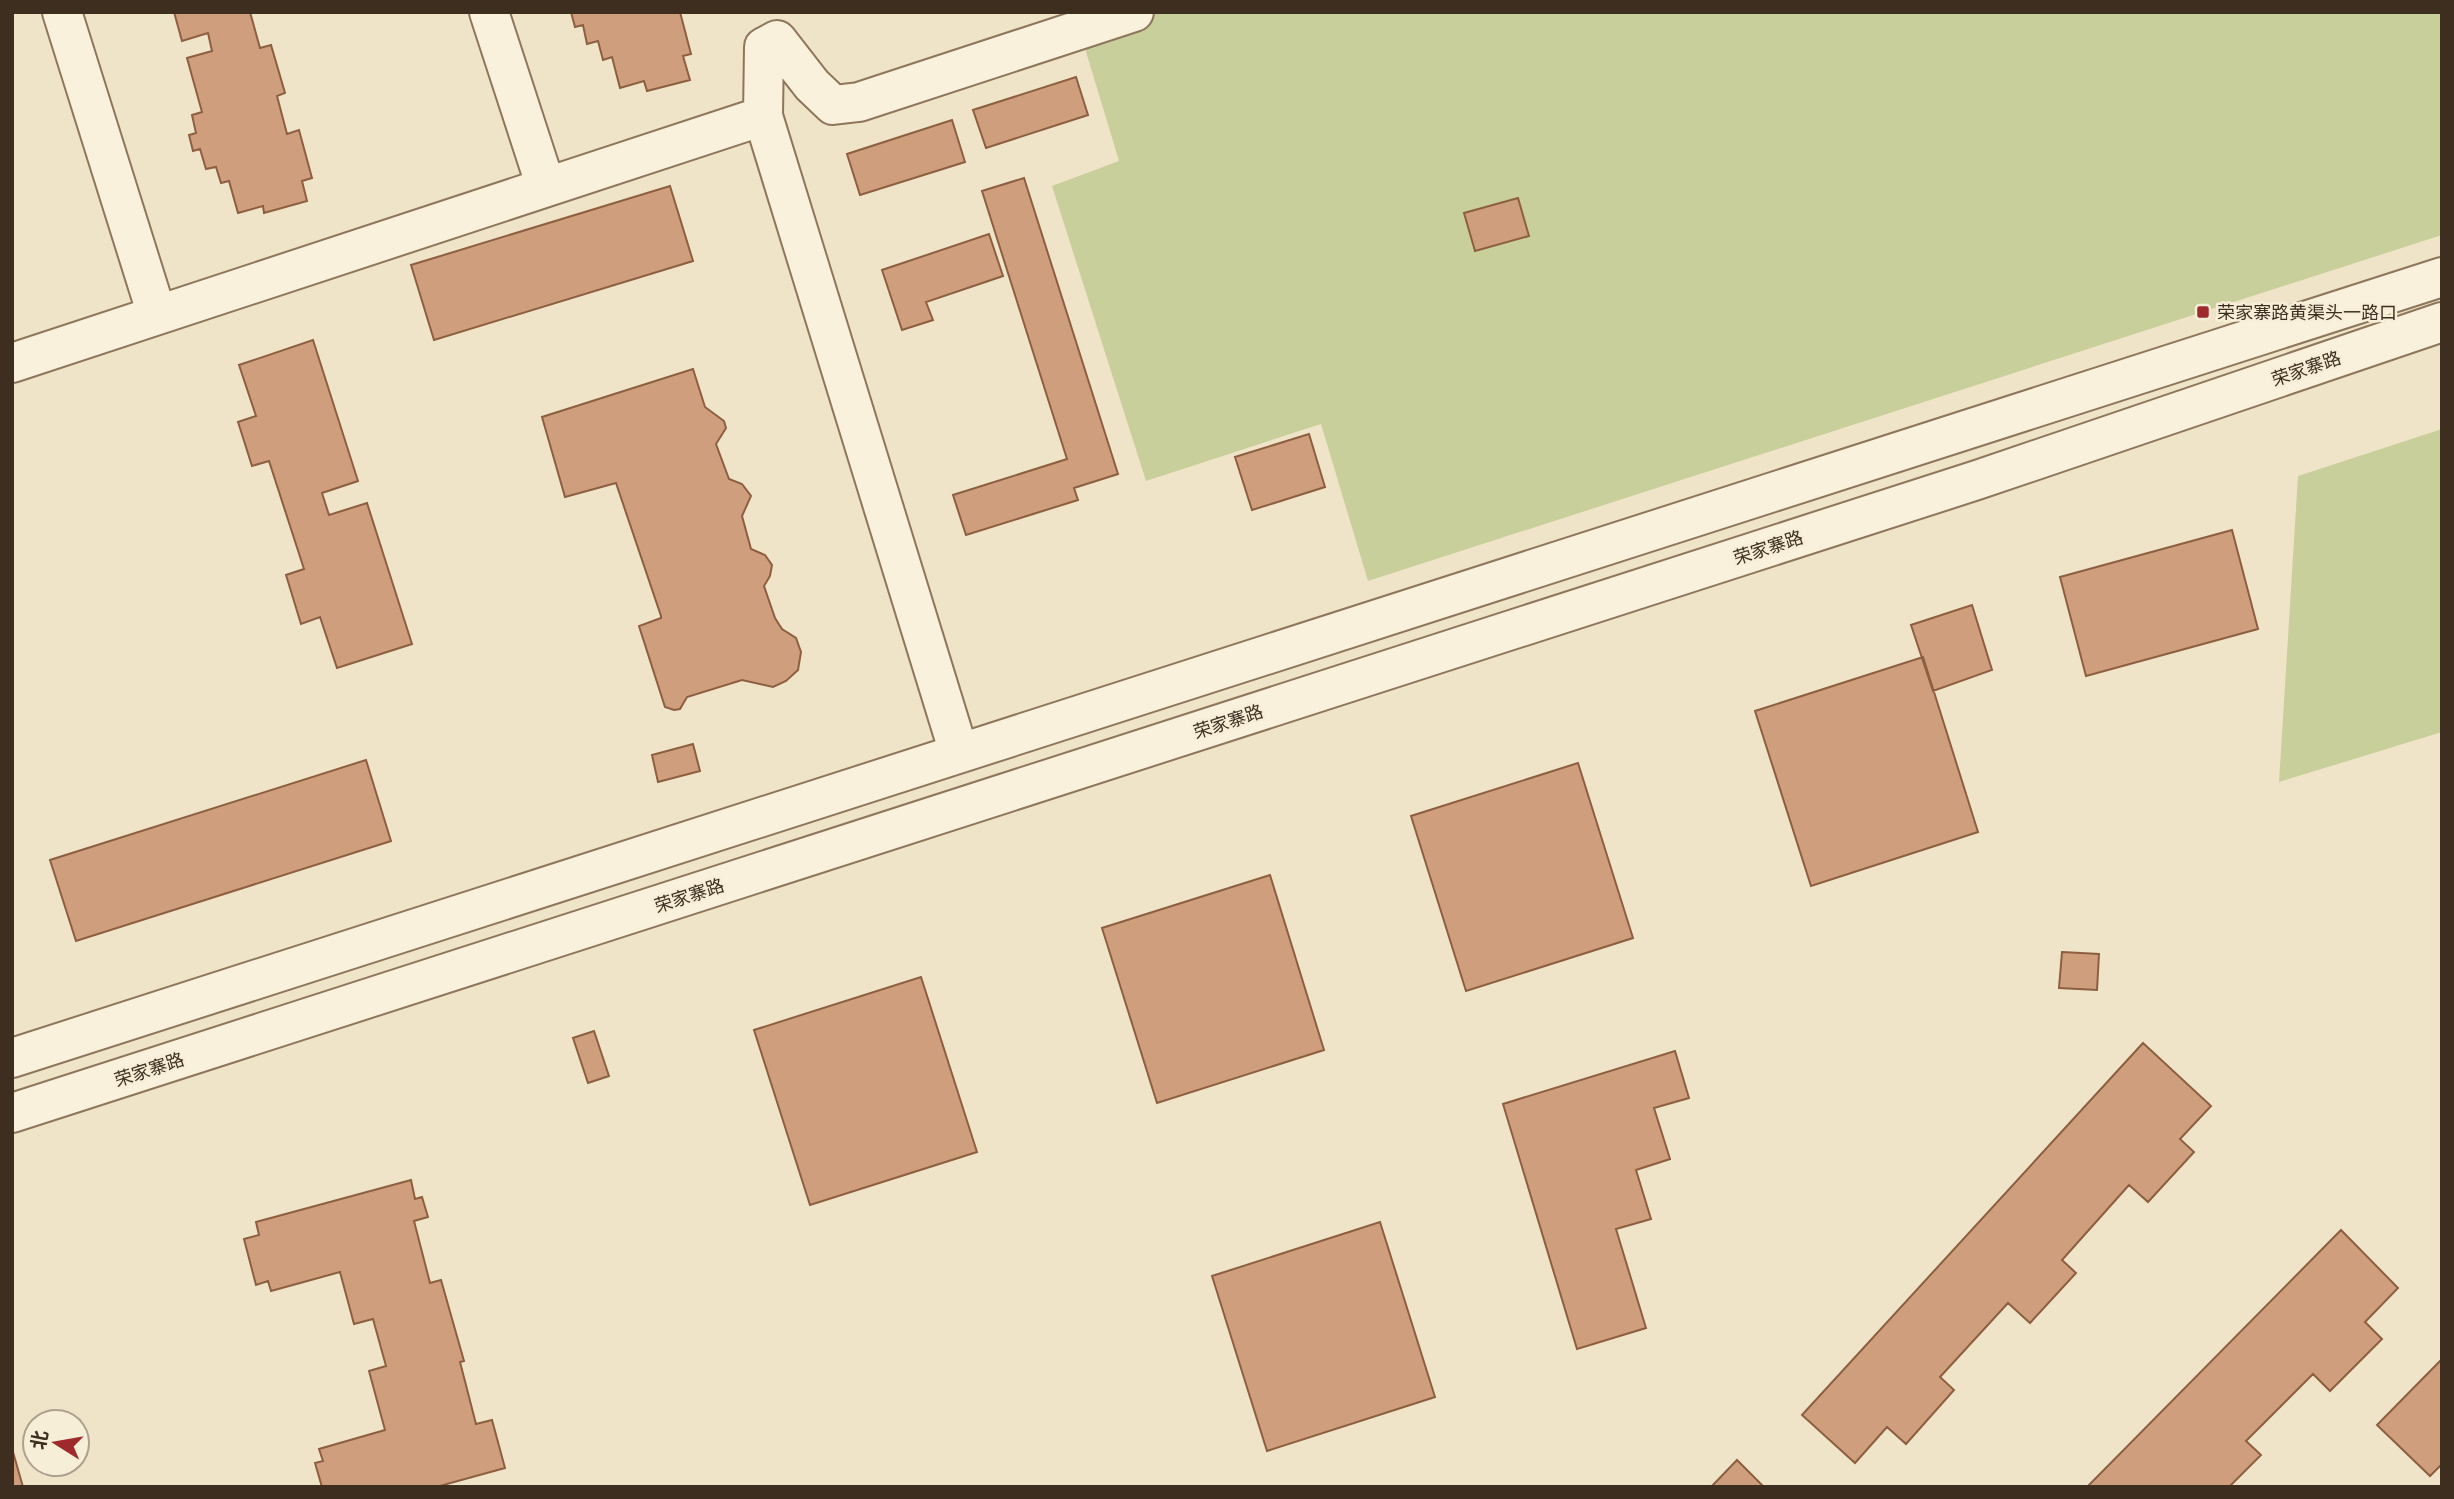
<svg xmlns="http://www.w3.org/2000/svg" width="2454" height="1499" font-family="'PT Serif','Noto Sans SC',serif">
<style>
.green{fill:#c9cf9b}
.building{fill:#cf9f7d;stroke:#8d5f41;stroke-width:2}
.lines{fill:none;stroke-linecap:round;stroke-linejoin:round}
.minor-casing{stroke:#8d765c;stroke-width:42}
.minor{stroke:#faf1dc;stroke-width:38}
.poi-dot{fill:#9e2a2b;stroke:#f7eed8;stroke-width:2.5}
.labels{text-anchor:middle;dominant-baseline:central;stroke-width:5;stroke-linejoin:round;paint-order:stroke}
.poi-label{font-size:18px;fill:#3d2e20;stroke:#f7eed8;text-anchor:start}
.street-label{font-size:18px;fill:#3d2e20;stroke:#f7eed8}
</style>
<rect width="100%" height="100%" fill="#f0e4c8"/>
<path class="green" d="M1074 12H2442V235L1368 581 1321 424 1146 481 1052 186 1119 161Z
M2442 429V732L2279 782 2298 476Z"/>
<path class="building" d="M174 12H250L260 48 271 45 285 93 277 96 287 134 299 130 312 178 302 181 307 201 264 213 263 206 238 213 229 181 221 183 216 167 206 169 200 149 193 151 189 135 196 133 192 115 202 112 187 58 212 51 208 33 182 41Z
M571 12H680L691 54 683 56 690 80 647 91 644 81 620 88 612 57 603 60 598 41 587 44 583 25 575 27Z
M1076 77 1088 115 986 148 973 110Z
M952 120 965 162 860 195 847 154Z
M1024 178 1118 474 1074 488 1078 500 966 535 953 495 1067 459 982 191Z
M670 186 693 261 434 340 411 265Z
M1518 198 1529 236 1475 251 1464 213Z
M989 234 1003 276 926 302 933 320 902 330 882 270Z
M313 340 358 481 322 493 329 515 367 503 412 644 337 668 320 617 301 624 286 575 304 569 269 461 252 466 238 422 256 416 239 365Z
M693 369 705 407 724 421 726 428 716 444 729 479 742 484 751 496 742 516 751 549 765 555 772 565 770 576 764 586 775 618 782 629 796 638 801 652 798 670 786 681 773 687 742 680 687 697 680 709 674 710 665 707 639 626 661 618V616L616 483 565 497 542 417Z
M1309 434 1325 487 1252 510 1235 457Z
M2232 530 2258 629 2086 676 2060 577Z
M1972 605 1992 670 1933 691 1911 625Z
M1923 657 1978 832 1811 886 1755 711Z
M693 744 700 771 658 782 652 755Z
M366 760 391 841 76 941 50 860Z
M1578 763 1633 938 1466 991 1411 816Z
M1270 875 1324 1050 1157 1103 1102 928Z
M2062 952 2099 954 2097 990 2059 988Z
M921 977 977 1152 810 1205 754 1030Z
M594 1031 609 1076 588 1083 573 1038Z
M2143 1043 2211 1106 2180 1139 2194 1152 2148 1202 2129 1185 2062 1260 2076 1273 2030 1323 2008 1303 1940 1377 1954 1390 1906 1444 1887 1427 1855 1463 1802 1415Z
M1675 1051 1689 1098 1654 1108 1670 1159 1636 1170 1651 1219 1616 1229 1646 1328 1577 1349 1503 1104Z
M411 1180 415 1199 422 1197 428 1217 414 1221 430 1283 441 1280 464 1361 460 1362 476 1424 492 1420 505 1468 436 1487H322L315 1463 323 1461 319 1449 385 1430 369 1371 386 1366 373 1319 354 1324 340 1272 271 1291 268 1281 256 1285 244 1239 259 1235 256 1222Z
M1380 1222 1435 1397 1267 1451 1212 1276Z
M2341 1230 2398 1288 2365 1322 2382 1339 2330 1391 2313 1374 2246 1441 2261 1455 2229 1487H2087Z
M2442 1359V1464L2430 1476 2377 1425Z
M13 1452 23 1487H12Z
M1737 1460 1764 1487H1711Z"/>
<g class="lines">
<g class="minor-casing">
<path id="minor" d="M62 12 157 315
M489 12 546 187
M763 116 764 47 777 40 812 85 833 105 859 102 1134 12
M12 363 763 116 959 753
M12 1058 2442 277
M12 1113 1977 480 2442 322"/>
</g>
<use href="#minor" class="minor"/>
</g>
<rect class="poi-dot" x="2196" y="305" width="14" height="14" rx="3.5"/>
<g class="labels">
<g class="poi-label">
<text x="2217" y="312">荣家寨路黄渠头一路口</text>
</g>
<g class="street-label">
<text transform="translate(2306 368) rotate(-19)">荣家寨路</text>
<text transform="translate(1768 547) rotate(-18)">荣家寨路</text>
<text transform="translate(1228 721) rotate(-18)">荣家寨路</text>
<text transform="translate(689 895) rotate(-18)">荣家寨路</text>
<text transform="translate(149 1069) rotate(-18)">荣家寨路</text>
</g>
</g>
<rect width="2454" height="1499" fill="none" stroke="#3d2e20" stroke-width="28"/>
<g transform="translate(56 1443) rotate(281)"><circle r="33" fill="#f7eed8" stroke="#ada18e" stroke-width="2"/>
<path d="M0-5L12 26L0 18L-12 26Z" fill="#9e2a2b"/>
<text y="-10" font-size="19" font-weight="bold" text-anchor="middle" fill="#3d2e20">北</text>
</g>
</svg>
